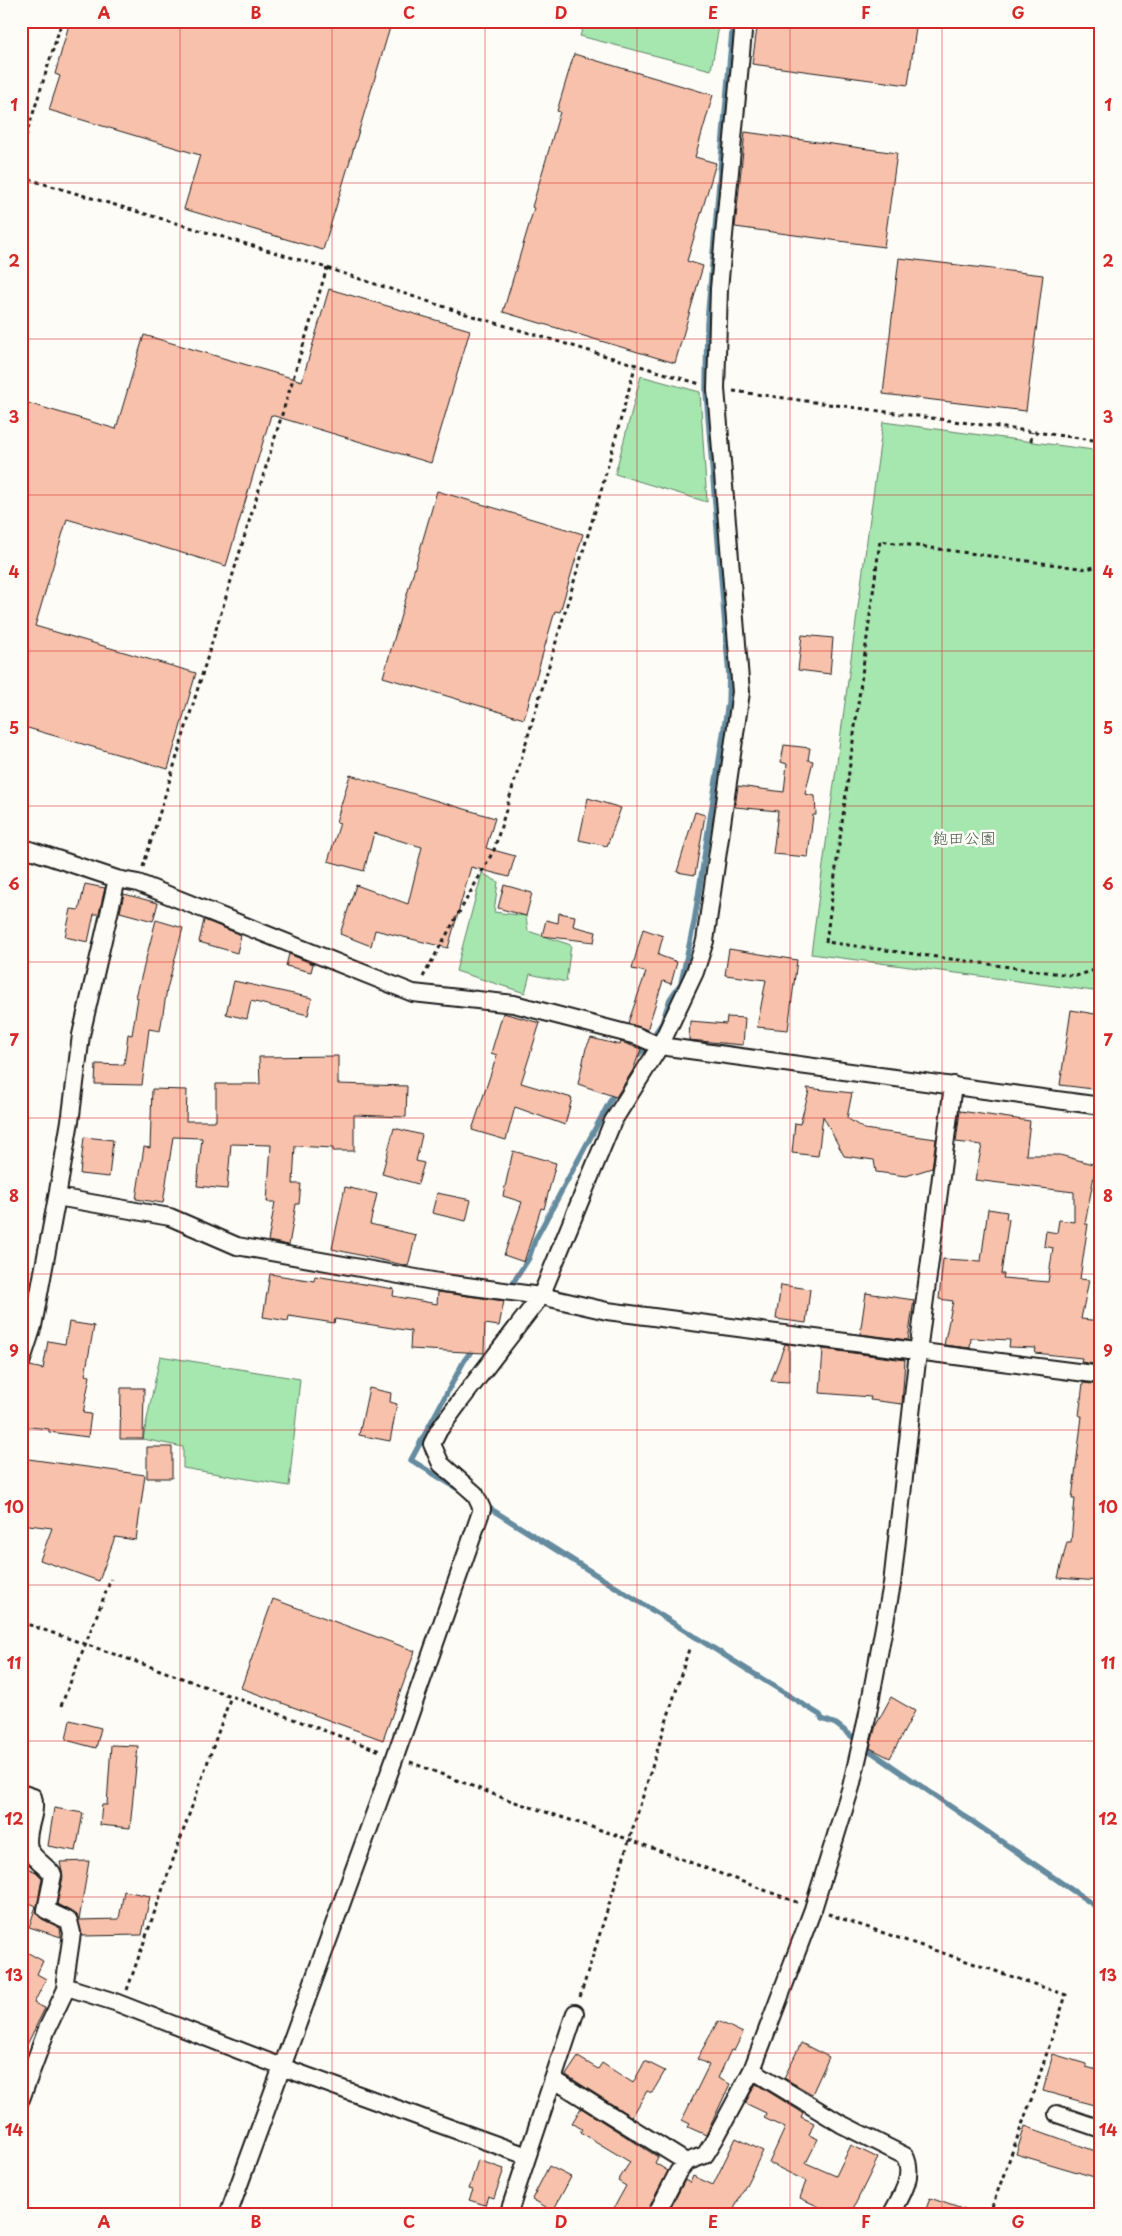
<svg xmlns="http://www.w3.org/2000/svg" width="1122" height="2236" font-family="'Playpen Sans','Klee One',sans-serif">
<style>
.green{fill:#a6e6af;stroke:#618166}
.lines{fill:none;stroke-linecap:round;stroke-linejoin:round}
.stream{stroke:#658b9f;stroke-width:5.5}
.building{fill:#f8c1ab;stroke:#1c1c1c}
.minor-casing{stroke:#1c1c1c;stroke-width:20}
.path{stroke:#1c1c1c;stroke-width:3;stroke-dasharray:4 4;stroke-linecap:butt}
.minor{stroke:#fdfcf7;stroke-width:16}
.grid{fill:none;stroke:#d62828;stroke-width:1;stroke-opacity:0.55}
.labels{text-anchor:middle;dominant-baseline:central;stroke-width:5;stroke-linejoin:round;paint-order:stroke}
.park-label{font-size:16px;fill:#455948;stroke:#fdfcf7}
.neatline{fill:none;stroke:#d62828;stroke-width:2}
.grid-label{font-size:16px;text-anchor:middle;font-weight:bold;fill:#d62828}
</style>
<rect width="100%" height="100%" fill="#fdfcf7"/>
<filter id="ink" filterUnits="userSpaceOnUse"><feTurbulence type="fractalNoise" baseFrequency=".02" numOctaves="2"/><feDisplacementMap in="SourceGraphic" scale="10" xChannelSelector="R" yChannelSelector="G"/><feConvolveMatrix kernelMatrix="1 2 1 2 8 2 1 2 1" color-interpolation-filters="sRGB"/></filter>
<g filter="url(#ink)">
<path class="green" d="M585 21H720L711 70 580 36Z
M641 376 700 392 707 502 615 474Z
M883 422 1101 451V992L811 954Z
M482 873 498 882 494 912 526 916 528 931 571 945 566 982 530 974 525 993 456 971Z
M160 1356 300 1379 289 1486 183 1468V1447L143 1439Z"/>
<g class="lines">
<path class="stream" d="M1098 21 1101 26
M636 1057 648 1044 662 1023 670 999 681 983 694 923 728 703 729 675 706 391 707 324 733 21
M509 1289 529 1258 535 1240 616 1090
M458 1489 411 1460 464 1361 475 1346
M483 1504 820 1715 822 1719 836 1724 873 1753 1101 1910"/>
</g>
<path class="building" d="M70 21H392L323 250 184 209 200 155 49 110 60 76 55 74Z
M758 21H917L908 85 752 64Z
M574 54 713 95 695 157 716 163 687 261 703 266 675 363 503 312 534 208 532 207 560 112 557 111Z
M745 132 897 153 884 247 735 227Z
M899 258 1043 275 1026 411 883 394Z
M329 289 470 330 431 463 271 415 226 566 67 519 35 626 196 673 168 769 21 726V401L116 429 144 335 302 381Z
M437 491 583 534 560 612 555 611 524 719 383 677Z
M802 635 833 638 830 674 798 670Z
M784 745 810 748 808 760 813 761 805 794 815 796 816 815H813L808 857 773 854 778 811 735 807 738 786 784 792 787 764 781 762Z
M350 775 495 818 486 848 515 856 509 877 471 867 448 948 375 930 371 946 340 934 356 885 408 904 422 847 374 833 364 871 328 861 340 823 336 822Z
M588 798 621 808 607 846 579 840Z
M695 812 705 815 695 875 677 872Z
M85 884 105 888 99 914H94L88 942 65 937 71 909 79 910Z
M504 885 532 893 526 916 498 908Z
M124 894 158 903 153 921 120 912Z
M559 913 575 916 573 926 596 932 594 942 542 936 546 920 558 923Z
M156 920 183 928 167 989 160 1031 149 1029 142 1085 95 1084 96 1064 124 1065 128 1034 132 1035 138 998 136 997Z
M204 920 241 935 237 953 199 942Z
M643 929 663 936 658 955 677 962 671 984 663 981 647 1030 628 1023 646 972 632 969Z
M729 949 797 960 788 1030 757 1027 766 980 725 975Z
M289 954 313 964 311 972 286 966Z
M234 981 312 998 308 1015 251 1001 247 1019 226 1014Z
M1071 1010 1101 1015V1090L1060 1085Z
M503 1013 540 1023 521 1083 572 1098 565 1125 515 1107 506 1140 472 1130 497 1055 491 1053Z
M727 1017 745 1018 743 1045 689 1040 690 1021 726 1024Z
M591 1038 620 1045 621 1042 641 1049 633 1070 616 1097 578 1084 586 1048Z
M338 1056V1084L407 1086 406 1117 354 1115V1151H333V1148L295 1146 293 1184H301L299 1204H296L289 1245 268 1241 275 1202H267L271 1145 231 1144 227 1189 197 1186 202 1138 173 1137 163 1203 136 1199 144 1147 150 1148 152 1089 187 1090 186 1121H216V1084H260L259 1057Z
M807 1088 852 1093 847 1118 864 1129 936 1139 932 1168 906 1176 876 1172 874 1160 844 1156 823 1116 818 1156 792 1153 795 1123 800 1124 809 1091Z
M960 1111 1030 1121 1026 1155H1060L1096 1165 1085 1224H1088L1080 1279 1089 1280 1081 1319 1101 1321V1365L1081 1362 1082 1358 1035 1353 1036 1348 1009 1347 1010 1340 971 1338 970 1348 944 1345 953 1301 939 1299 943 1259 981 1261 988 1209 1007 1212 1006 1218 1009 1219 1001 1274H1004L1003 1278 1048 1282 1053 1248 1044 1246 1046 1231 1057 1233 1059 1220 1074 1222V1192L975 1180 982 1145 956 1142Z
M394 1128 422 1135 416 1161 424 1163 418 1184 382 1174Z
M84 1137 113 1140 109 1177 80 1174Z
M513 1151 556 1163 544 1209 541 1208 524 1262 504 1255 522 1202 503 1196Z
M345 1187 377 1194 370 1224 416 1235 408 1266 332 1249Z
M437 1193 471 1200 466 1221 432 1213Z
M270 1274 314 1281 315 1276 394 1289 393 1296 437 1304 438 1292 504 1301 499 1326 485 1324 484 1353 410 1349 411 1331 335 1319 334 1323 289 1316 288 1321 263 1317Z
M781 1285 810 1289 806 1323 776 1319Z
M866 1293 914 1300 908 1340 860 1334Z
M69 1322 94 1326 85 1375 90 1376 83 1413 91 1414 88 1437 49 1432V1429L21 1426V1389L25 1372 30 1366 43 1369 48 1341 65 1344Z
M785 1344 789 1345V1382L771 1381Z
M823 1349 905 1360 902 1404 870 1400 871 1397 820 1393Z
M1083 1383 1101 1385 1099 1581 1058 1578 1067 1542H1071L1075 1499H1072L1082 1416H1079Z
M121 1388H144L143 1439H120Z
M369 1388 391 1393 390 1402 397 1404 390 1441 359 1435Z
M147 1447H172V1478H147Z
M21 1458 145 1475 136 1540 115 1537 99 1581 40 1560 52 1528 21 1524Z
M273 1599 415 1651 383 1740 241 1688Z
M891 1697 915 1711 890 1758 870 1748 876 1725Z
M70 1720 101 1728 96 1748 66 1740Z
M111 1745 138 1746 130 1828 100 1825 102 1805H107Z
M54 1808 83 1813 76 1851 48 1846Z
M89 1861 79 1920 119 1919 124 1891 150 1896 142 1935 82 1936 77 1915 57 1904 63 1877 60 1862Z
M21 1865 36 1872 42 1878 36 1913 42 1919 60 1928 61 1937 29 1927 36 1906 21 1899Z
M21 1949 43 1961 37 1974 46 1979 34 2003 45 2008 21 2057Z
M718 2021 743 2033 734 2051 731 2050 718 2078 730 2084 706 2135 688 2127 690 2124 682 2120 709 2065 697 2059Z
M801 2043 829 2057 812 2094 784 2078Z
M1053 2054 1086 2064V2067L1101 2071V2107L1043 2091Z
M578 2057 598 2069 602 2063 633 2083 645 2061 665 2071 652 2093 647 2091 632 2117 566 2075Z
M756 2084 803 2113 801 2117 814 2123 809 2135 818 2139 806 2163 836 2176 851 2145 878 2158 850 2215H837L800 2198 806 2181 769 2163 785 2128 764 2118 766 2113 745 2103Z
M581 2108 658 2157 655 2163 668 2171 646 2215H610L626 2186 618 2181 630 2162 580 2132 582 2129 572 2123Z
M1025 2126 1101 2153V2179L1016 2154Z
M736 2138 763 2151 731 2215H667L685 2180 690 2183 693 2176 713 2185Z
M478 2160 504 2169 494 2198 488 2196 485 2205 469 2200 473 2190 469 2189Z
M549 2166 571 2177 553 2211 532 2199Z
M930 2198 971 2212V2215H924Z"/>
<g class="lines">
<g class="minor-casing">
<path id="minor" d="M21 847 117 879 138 883 413 993 514 1004 637 1036 660 1046 1101 1106
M57 1197 170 1217 237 1246 444 1283 541 1296 607 1311 1101 1375
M21 1363 33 1326 57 1197 71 1115 81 1035 117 879
M21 1793 33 1797C38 1815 24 1831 29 1848 32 1858 47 1866 53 1875L46 1910 69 1921 72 1933 65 1981 67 1987 115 2002 282 2067 527 2156
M752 2070 841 2124 905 2156C915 2177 901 2196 891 2215
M553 2079 686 2162
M21 2099 47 2029 67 1987
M1057 2114 1101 2129
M228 2215 395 1757 482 1509 475 1494 441 1464 432 1444 439 1430 461 1400 541 1296 613 1121 660 1046 695 972 705 941 741 692 716 389 719 289 744 21
M508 2215 575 2013
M656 2215 678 2172 686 2162 705 2155 715 2139 752 2070 813 1909 851 1787 867 1718 892 1584 918 1352 953 1085"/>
</g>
<path class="path" d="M21 152 62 21
M21 177 327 268 466 314 700 384
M733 391 1101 441
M1031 441 1032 432
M1101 565 1087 569 880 541 826 942 1076 976 1101 968
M143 867 327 268
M423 977 494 850 601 491 635 367
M21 1622 160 1670 380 1751
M61 1706 111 1579
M410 1762 503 1798 628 1839 799 1903
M828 1914 1066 1995 1034 2092 989 2215
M127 1990 231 1696
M580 1997 689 1649"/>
<use href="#minor" class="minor"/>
</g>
</g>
<path class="grid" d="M180 21V2215M332 21V2215M485 21V2215M637 21V2215M790 21V2215M942 21V2215M21 183H1101M21 339H1101M21 495H1101M21 651H1101M21 806H1101M21 962H1101M21 1118H1101M21 1274H1101M21 1430H1101M21 1585H1101M21 1741H1101M21 1897H1101M21 2053H1101"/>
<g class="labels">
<g class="park-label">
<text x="964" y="837">飽田公園</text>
</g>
</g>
<rect width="1122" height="2236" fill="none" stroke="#fdfcf7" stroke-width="55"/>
<rect x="28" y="28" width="1066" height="2180" class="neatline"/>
<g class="grid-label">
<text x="104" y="19">A</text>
<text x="256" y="19">B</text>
<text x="409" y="19">C</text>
<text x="561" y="19">D</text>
<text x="713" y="19">E</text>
<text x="866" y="19">F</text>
<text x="1018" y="19">G</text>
<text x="14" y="111">1</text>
<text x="1108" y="111">1</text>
<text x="14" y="267">2</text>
<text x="1108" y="267">2</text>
<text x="14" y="423">3</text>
<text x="1108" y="423">3</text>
<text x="14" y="578">4</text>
<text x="1108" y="578">4</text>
<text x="14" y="734">5</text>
<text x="1108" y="734">5</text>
<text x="14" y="890">6</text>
<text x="1108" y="890">6</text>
<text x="14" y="1046">7</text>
<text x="1108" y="1046">7</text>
<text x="14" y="1202">8</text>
<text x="1108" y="1202">8</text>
<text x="14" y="1357">9</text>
<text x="1108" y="1357">9</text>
<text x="14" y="1513">10</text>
<text x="1108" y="1513">10</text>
<text x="14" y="1669">11</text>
<text x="1108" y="1669">11</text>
<text x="14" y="1825">12</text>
<text x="1108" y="1825">12</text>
<text x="14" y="1981">13</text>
<text x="1108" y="1981">13</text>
<text x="14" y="2136">14</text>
<text x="1108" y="2136">14</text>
<text x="104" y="2228">A</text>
<text x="256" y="2228">B</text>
<text x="409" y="2228">C</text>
<text x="561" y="2228">D</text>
<text x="713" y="2228">E</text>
<text x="866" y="2228">F</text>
<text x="1018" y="2228">G</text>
</g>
</svg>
